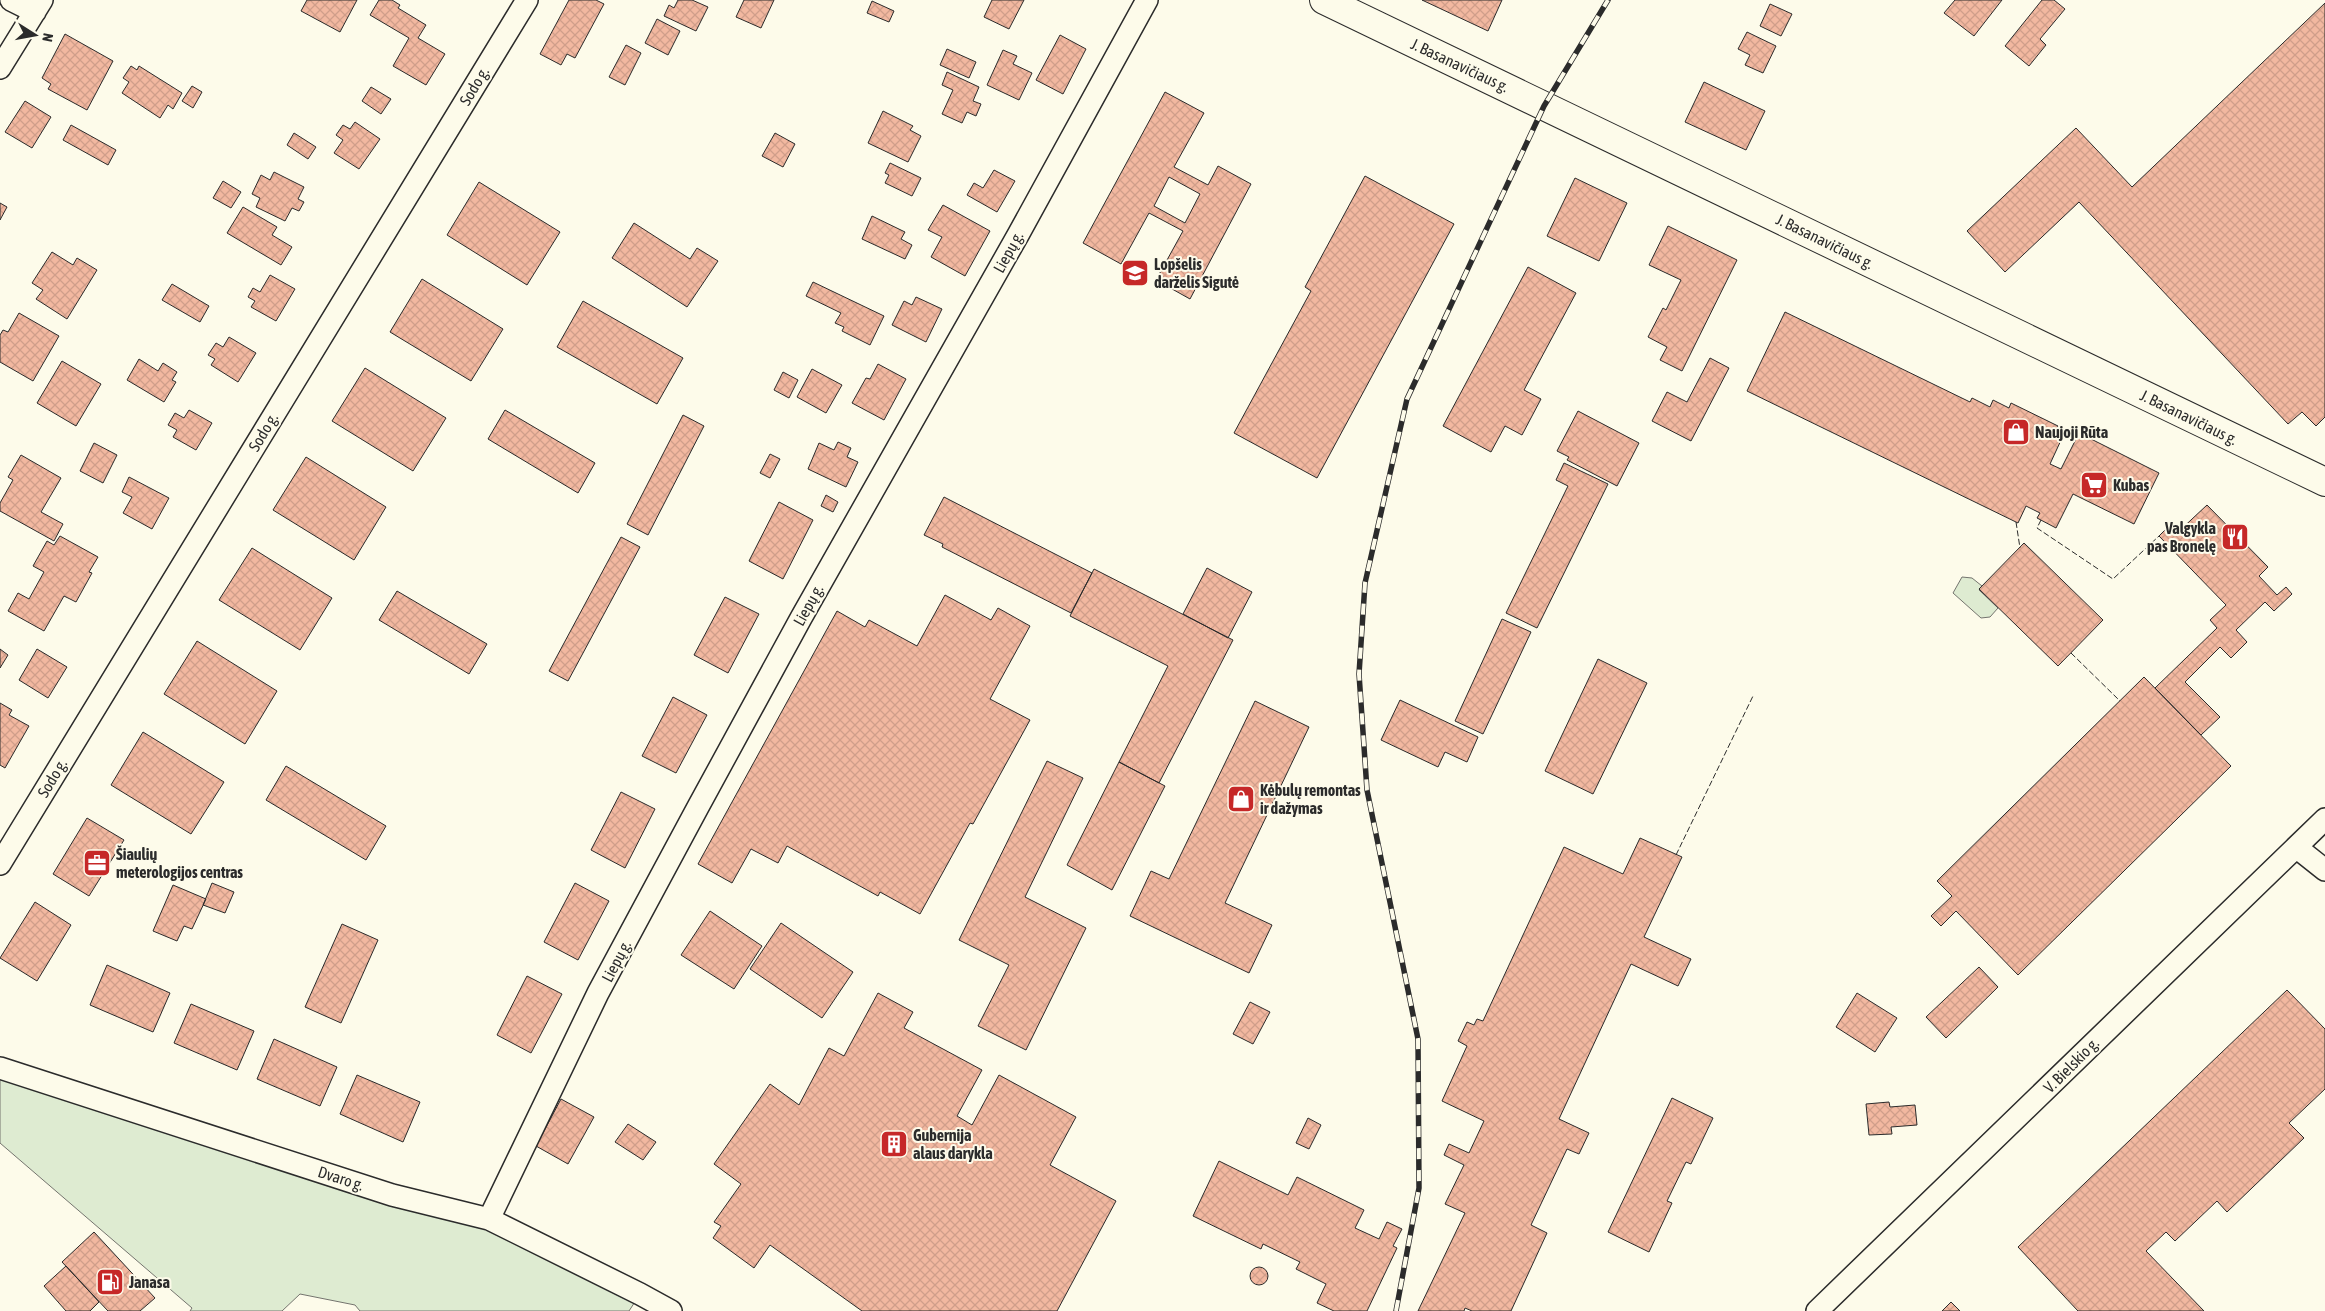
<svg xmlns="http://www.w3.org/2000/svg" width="2325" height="1311" font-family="'Asap Condensed',sans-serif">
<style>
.green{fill:#deebd1;stroke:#74746e}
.building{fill:url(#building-cross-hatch);stroke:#2b2b2b;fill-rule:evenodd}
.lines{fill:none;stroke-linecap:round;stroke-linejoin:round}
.minor-casing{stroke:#2b2b2b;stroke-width:24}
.primary-casing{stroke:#2b2b2b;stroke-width:30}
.minor{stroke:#fdfbea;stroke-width:21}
.primary{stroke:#fdfbea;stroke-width:28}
.rail-casing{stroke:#2b2b2b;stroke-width:5.5}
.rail{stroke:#fdfbea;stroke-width:4;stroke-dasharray:11;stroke-linecap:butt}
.fence{stroke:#2b2b2b;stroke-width:1;stroke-dasharray:6 2.5;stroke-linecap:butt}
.labels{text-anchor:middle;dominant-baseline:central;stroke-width:4;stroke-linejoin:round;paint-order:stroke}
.street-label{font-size:16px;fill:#2b2b2b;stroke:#fdfbea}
.poi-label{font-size:16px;font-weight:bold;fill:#2b2b2b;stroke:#fdfbea;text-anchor:start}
</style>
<defs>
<pattern id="building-cross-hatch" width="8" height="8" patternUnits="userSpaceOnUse" patternTransform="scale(1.25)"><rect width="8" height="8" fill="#f2b8a0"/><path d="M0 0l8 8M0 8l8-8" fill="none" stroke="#d09e8a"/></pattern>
</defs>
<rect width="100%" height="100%" fill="#fdfbea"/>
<path class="green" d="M1962 577 1972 578 1982 586 1979 590 1998 608 1990 617 1981 618 1953 593Z
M0 1068 489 1219 640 1294 629 1311H360L355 1305 300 1294 282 1311H190L192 1308 0 1143Z"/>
<path class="building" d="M307 0H357L340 32 301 11Z
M379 0H392L400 5 398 8 426 25 418 38 445 54 426 85 393 66 409 38 370 15Z
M569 0H596L604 4 575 58 567 54 561 65 540 54Z
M678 0H692L708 7 696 31 664 16 669 5 674 8Z
M744 0H774L761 28 736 17Z
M992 0H1024L1009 29 984 17Z
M1422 0H1502L1488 31Z
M1955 0H2002L1974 36 1944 13Z
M2042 0H2054L2065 9 2040 39 2046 45 2029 66 2005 46Z
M872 1 894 11 889 22 867 13Z
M2325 3V417L2316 426 2302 412 2288 424 2079 202 2005 272 1967 231 2076 128 2132 187Z
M1770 4 1792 14 1781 36 1760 26Z
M657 19 680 31 668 55 645 43Z
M1747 32 1776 46 1763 73 1745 65 1750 55 1738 49Z
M65 34 113 61 87 110 48 89 51 84 42 78Z
M1060 35 1086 49 1063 94 1036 80Z
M626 45 641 53 625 85 609 77Z
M947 49 976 62 969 78 940 65Z
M1003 50 1017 56 1013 64 1032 73 1019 100 987 85Z
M131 66 137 70 139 66 182 93 173 109 168 105 160 118 122 93 129 82 123 78Z
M947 72 979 87 973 101 981 104 976 116 967 112 962 123 942 114 953 90 942 85Z
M1704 82 1765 111 1746 150 1685 122Z
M192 86 202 92 193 108 182 101Z
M371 87 391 99 381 114 362 101Z
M1165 92 1204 113 1174 167 1208 185 1218 166 1251 184 1190 299 1156 280 1183 231 1149 213 1121 264 1083 243ZM1169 177 1200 194 1185 223 1154 206Z
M25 101 51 117 32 148 5 132Z
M883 111 913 126 910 130 921 136 908 162 868 143Z
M355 122 380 139 359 169 334 153 343 140 336 135 343 125 350 129Z
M71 125 116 150 108 165 63 140Z
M294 133 316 147 308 159 287 145Z
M775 133 795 144 783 167 762 156Z
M890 163 921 178 912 196 885 183 889 175 885 173Z
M994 170 1015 181 997 212 967 195 974 183 983 188Z
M274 172 304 187 298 199 304 202 299 211 292 208 285 221 256 207 260 198 252 194 261 175 270 180Z
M1365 176 1454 224 1317 478 1234 433 1311 291 1305 287Z
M1575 178 1627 203 1599 261 1547 236Z
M223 181 241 192 231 208 213 198Z
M479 182 560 232 527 285 447 235Z
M0 203 7 207 0 220Z
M943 205 990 231 965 276 931 257 942 237 928 230Z
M243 207 277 227 272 235 292 247 281 265 227 233Z
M872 216 905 232 901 239 912 245 905 259 862 239Z
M634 223 690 259 697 248 718 261 687 307 612 258Z
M1668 226 1737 260 1682 371 1660 360 1667 347 1648 337 1663 308 1666 310 1681 280 1649 265Z
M52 252 73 265 77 258 97 270 67 319 36 299 43 290 32 283Z
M1528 267 1576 293 1524 390 1541 399 1522 435 1505 426 1491 452 1443 426Z
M270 275 295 289 276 321 251 307 255 301 248 297 253 288 260 292Z
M422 279 503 329 471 381 390 332Z
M813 282 884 316 870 345 842 331 844 327 835 323 841 313 806 296Z
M172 284 209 306 200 322 162 300Z
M916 297 942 309 926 342 892 325 904 301 912 305Z
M583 301 683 358 657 404 557 347Z
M1785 312 1970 402 1972 398 1990 407 1993 400 2009 408 2011 403 2058 426 2055 434 2062 438 2050 464 2061 469 2079 433 2159 473 2134 524 2073 494 2056 528 2037 518 2040 513 2026 506 2018 523 1747 391Z
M19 313 59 336 33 381 0 362V335L3 330 8 332Z
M229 337 256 353 238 382 211 365 215 359 208 355 216 343 223 347Z
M1710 358 1729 368 1691 441 1652 421 1667 392 1687 402Z
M139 359 158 371 163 363 177 372 172 380 176 382 164 402 127 380Z
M62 361 101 384 76 426 37 403Z
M878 364 906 379 884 420 852 403 866 378 870 379Z
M365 368 446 418 413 471 332 421Z
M812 369 842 385 826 413 797 397Z
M783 372 798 380 789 398 774 390Z
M189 410 212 423 196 450 173 437 177 430 168 425 175 413 184 418Z
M505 410 595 463 578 493 488 439Z
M1578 411 1639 443 1617 486 1567 460 1569 457 1557 451Z
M683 415 704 426 648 535 627 524Z
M838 442 851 448 847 457 858 462 846 487 808 469 819 443 834 450Z
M94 443 117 455 103 483 80 471Z
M770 454 780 459 770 478 760 473Z
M21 455 61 478 41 512 63 524 54 541 0 511V503L13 480 8 477Z
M306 457 386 507 354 560 273 510Z
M1564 463 1608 484 1537 628 1506 613 1568 486 1556 480Z
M129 477 169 498 152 529 123 513 132 497 122 492Z
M826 495 838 502 833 512 821 506Z
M944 497 1092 573 1071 613 942 547 943 544 924 535Z
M779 502 813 520 783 579 749 561Z
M2207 505 2268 567 2259 576 2277 595 2286 587 2292 594 2274 611 2265 602 2236 630 2247 642 2231 658 2220 647 2185 682 2220 717 2201 735 2155 688 2217 628 2210 620 2226 605 2159 536 2169 526 2176 534Z
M60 536 98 557 89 572 92 573 76 602 64 596 44 631 8 611 18 593 29 599 44 572 33 566 47 541 54 545Z
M621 537 640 547 568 681 549 671Z
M2024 543 2103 620 2058 666 1979 589Z
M252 548 332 598 300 650 219 600Z
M1207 568 1252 592 1228 638 1183 614Z
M1094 569 1233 640 1159 783 1119 762 1168 666 1070 616Z
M397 591 487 644 469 674 379 620Z
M945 595 991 620 998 608 1030 626 990 699 1030 720 973 824 970 823 920 914 880 892 878 896 787 846 778 863 751 849 732 883 698 864 837 611 865 627 869 620 917 646Z
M725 597 759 614 728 673 694 655Z
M1502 619 1531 632 1483 734 1455 721Z
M197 641 277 691 245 744 164 694Z
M0 649 8 655 0 668Z
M37 649 67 667 48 698 19 680Z
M1598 659 1647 683 1593 794 1545 771Z
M2144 677 2231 766 2018 975 1956 911 1941 926 1931 916 1952 896 1937 881Z
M673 697 707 715 676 773 642 756Z
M1400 700 1478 737 1467 762 1445 752 1438 767 1381 740Z
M1255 701 1309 727 1225 903 1272 925 1249 973 1130 916 1151 871 1169 879Z
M0 703 12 710 9 715 29 726 5 768 0 765Z
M143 732 224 782 191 834 111 785Z
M1047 761 1083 778 1025 897 1086 928 1026 1050 978 1026 1009 965 959 940Z
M1119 762 1165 786 1112 890 1067 865Z
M286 766 386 826 366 860 266 800Z
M621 792 655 809 625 868 591 850Z
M87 818 124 840 89 896 53 874Z
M1640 838 1682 857 1644 937 1691 959 1678 986 1631 964 1559 1119 1589 1133 1579 1154 1567 1149 1531 1225 1547 1233 1511 1311H1472L1465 1308 1464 1311H1418L1465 1213 1445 1204 1464 1165 1444 1155 1449 1144 1469 1153 1484 1121 1442 1101 1467 1046 1458 1041 1467 1022 1474 1025 1477 1019 1483 1021 1564 847 1623 874Z
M212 883 234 892 225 913 203 905Z
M575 883 609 901 578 960 544 942Z
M173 885 206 899 192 929 184 926 177 941 153 931Z
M35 902 71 925 37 981 0 958Z
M710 911 762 946 734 989 681 955Z
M781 923 853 972 822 1018 750 969Z
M342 924 378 940 341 1023 305 1007Z
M107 965 170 993 153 1032 90 1005Z
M1979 967 1998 987 1946 1038 1926 1017Z
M527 976 562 994 531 1053 497 1035Z
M2287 990 2325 1029V1089L2289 1123 2304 1138 2227 1212 2217 1201 2175 1241 2166 1232 2146 1251 2204 1311H2078L2018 1247Z
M878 993 913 1012 904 1028 982 1070 957 1116 972 1125 999 1075 1076 1117 1050 1165 1116 1201 1057 1311H862L770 1245 754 1268 713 1238 721 1226 714 1222 741 1184 714 1164 770 1084 799 1105 829 1048 844 1056Z
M1857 993 1897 1018 1875 1052 1836 1027Z
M1250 1002 1270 1012 1253 1044 1233 1034Z
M191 1004 254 1031 237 1070 174 1043Z
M274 1039 337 1067 320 1106 257 1079Z
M357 1075 420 1102 403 1142 340 1114Z
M1672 1098 1713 1118 1691 1164 1686 1162 1667 1201 1672 1203 1649 1252 1608 1232Z
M561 1099 594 1117 568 1164 536 1146Z
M1889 1102 1890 1107 1915 1105 1917 1125 1891 1127 1892 1134 1869 1135 1866 1104Z
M1308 1118 1321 1125 1309 1149 1296 1143Z
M628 1124 656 1142 643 1160 615 1142Z
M1219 1161 1288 1195 1297 1177 1364 1210 1355 1228 1379 1239 1387 1222 1402 1229 1393 1246 1397 1248 1367 1311H1334L1317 1303 1326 1284 1296 1269 1300 1262 1263 1244 1261 1249 1193 1216Z
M94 1232 155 1298 140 1311H108L62 1262Z
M66 1266 99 1302 90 1311H66L44 1286Z
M1250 1276a9 9 0 1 1 18 0a9 9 0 1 1-18 0Z
M1951 1302 1960 1311H1942Z"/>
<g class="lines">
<g class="minor-casing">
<path id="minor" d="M11 0 35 12
M0 68 42 0
M2296 847 2325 870
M0 864 527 0
M0 1068 392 1195 489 1219 640 1294 671 1311
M489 1219 598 993 698 807 801 618 1018 235 1147 0
M1817 1311 2325 819"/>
</g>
<g class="primary-casing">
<path id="primary" d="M1324 0 2325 482"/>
</g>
<use href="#minor" class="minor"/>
<use href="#primary" class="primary"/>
<g class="rail-casing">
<path id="rail" d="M1396 1311 1419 1188 1418 1039 1367 790 1359 674 1365 583 1407 399 1544 106 1608 0"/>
</g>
<use href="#rail" class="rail"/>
<path class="fence" d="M2041 520 2037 528 2113 579 2159 536
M2016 522 2020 548
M2071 653 2120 701
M1676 855 1753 696"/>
</g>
<defs>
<g id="school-square" transform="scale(1.4375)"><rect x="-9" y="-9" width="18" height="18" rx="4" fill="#c62828" stroke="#fdfbea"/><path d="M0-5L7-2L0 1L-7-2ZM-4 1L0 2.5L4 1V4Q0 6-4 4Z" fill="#fff"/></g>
<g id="shop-square" transform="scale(1.4375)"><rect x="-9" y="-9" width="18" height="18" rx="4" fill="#c62828" stroke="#fdfbea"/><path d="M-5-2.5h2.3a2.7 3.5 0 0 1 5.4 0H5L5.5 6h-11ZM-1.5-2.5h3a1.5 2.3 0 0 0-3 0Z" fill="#fff"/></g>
<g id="supermarket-square" transform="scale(1.4375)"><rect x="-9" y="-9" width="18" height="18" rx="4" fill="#c62828" stroke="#fdfbea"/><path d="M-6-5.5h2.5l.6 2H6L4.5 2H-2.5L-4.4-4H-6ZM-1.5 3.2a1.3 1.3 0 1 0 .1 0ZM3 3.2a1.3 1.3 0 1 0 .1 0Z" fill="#fff"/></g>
<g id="restaurant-square" transform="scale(1.4375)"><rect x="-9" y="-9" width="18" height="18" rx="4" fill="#c62828" stroke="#fdfbea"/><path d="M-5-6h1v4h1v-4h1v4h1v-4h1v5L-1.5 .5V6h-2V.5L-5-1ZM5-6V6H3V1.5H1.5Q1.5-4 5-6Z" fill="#fff"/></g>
<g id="office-square" transform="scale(1.4375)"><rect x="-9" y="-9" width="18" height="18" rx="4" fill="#c62828" stroke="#fdfbea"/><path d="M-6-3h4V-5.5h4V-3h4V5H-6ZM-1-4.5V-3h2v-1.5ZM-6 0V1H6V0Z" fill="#fff"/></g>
<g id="building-square" transform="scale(1.4375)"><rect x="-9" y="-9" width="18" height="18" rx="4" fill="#c62828" stroke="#fdfbea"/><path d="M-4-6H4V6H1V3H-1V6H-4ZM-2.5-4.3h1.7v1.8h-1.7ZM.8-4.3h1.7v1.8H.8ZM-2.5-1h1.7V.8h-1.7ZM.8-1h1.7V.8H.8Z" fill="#fff"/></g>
<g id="fuel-square" transform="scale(1.4375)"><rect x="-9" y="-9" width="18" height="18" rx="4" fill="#c62828" stroke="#fdfbea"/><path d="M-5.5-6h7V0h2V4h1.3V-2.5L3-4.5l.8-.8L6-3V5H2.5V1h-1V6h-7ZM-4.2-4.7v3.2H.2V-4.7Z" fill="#fff"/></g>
</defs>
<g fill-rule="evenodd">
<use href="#school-square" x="1135" y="273"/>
<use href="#shop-square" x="2016" y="432"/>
<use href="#supermarket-square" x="2094" y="485"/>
<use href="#restaurant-square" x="2235" y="537"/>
<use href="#shop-square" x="1241" y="799"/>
<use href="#office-square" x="97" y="863"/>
<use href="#building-square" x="894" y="1144"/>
<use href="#fuel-square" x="110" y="1282"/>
</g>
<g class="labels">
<g class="street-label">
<text transform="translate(1460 65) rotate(25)">J. Basanavičiaus g.</text>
<text transform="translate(474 86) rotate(-59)">Sodo g.</text>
<text transform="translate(1825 241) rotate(26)">J. Basanavičiaus g.</text>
<text transform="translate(1008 252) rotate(-61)">Liepų g.</text>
<text transform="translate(2189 417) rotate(26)">J. Basanavičiaus g.</text>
<text transform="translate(263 432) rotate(-59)">Sodo g.</text>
<text transform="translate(808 605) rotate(-61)">Liepų g.</text>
<text transform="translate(52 778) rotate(-59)">Sodo g.</text>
<text transform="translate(616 961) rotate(-62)">Liepų g.</text>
<text transform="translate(2071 1065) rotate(-45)">V. Bielskio g.</text>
<text transform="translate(341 1178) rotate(18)">Dvaro g.</text>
</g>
<g class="poi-label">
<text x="1154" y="264">Lopšelis<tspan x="1154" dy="18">darželis Sigutė</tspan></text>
<text x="2035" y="432">Naujoji Rūta</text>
<text x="2113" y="485">Kubas</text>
<text x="2216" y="528" text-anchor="end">Valgykla<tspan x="2216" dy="18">pas Bronelę</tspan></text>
<text x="1260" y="790">Kėbulų remontas<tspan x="1260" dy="18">ir dažymas</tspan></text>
<text x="116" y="854">Šiaulių<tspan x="116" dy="18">meterologijos centras</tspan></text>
<text x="913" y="1135">Gubernija<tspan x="913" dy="18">alaus darykla</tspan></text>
<text x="129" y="1282">Janasa</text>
</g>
</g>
<g transform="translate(35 35) rotate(101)" stroke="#fdfbea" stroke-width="4" paint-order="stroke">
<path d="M0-4L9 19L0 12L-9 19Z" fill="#2b2b2b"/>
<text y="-8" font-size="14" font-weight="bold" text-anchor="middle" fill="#2b2b2b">N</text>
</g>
</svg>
